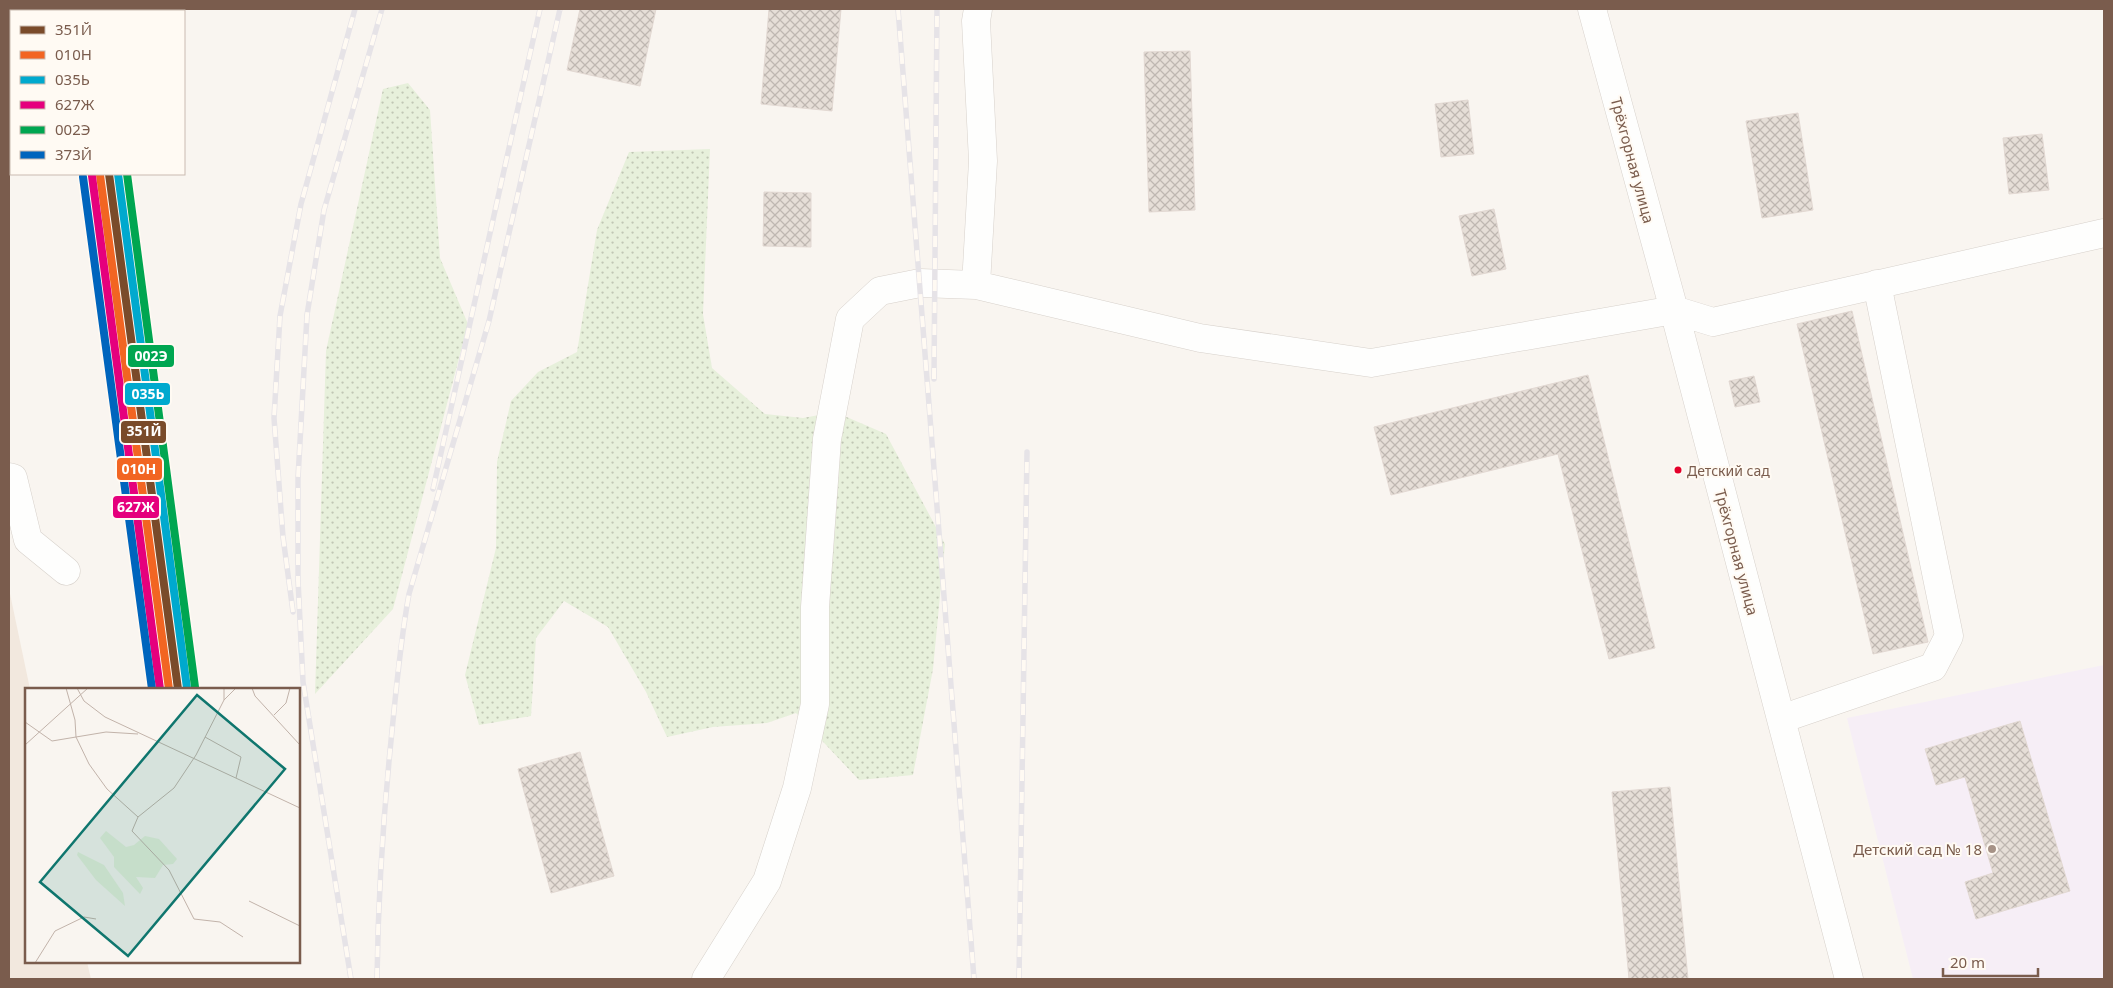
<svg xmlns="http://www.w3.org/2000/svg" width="2113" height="988" font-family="'Noto Sans',sans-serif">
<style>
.residential{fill:#f2e8de}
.education{fill:#f6eef6}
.park{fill:url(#park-dots)}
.building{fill:url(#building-cross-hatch);stroke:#e2d8d2}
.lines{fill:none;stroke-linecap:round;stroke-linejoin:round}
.minor-casing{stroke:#d7d1cb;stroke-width:29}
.minor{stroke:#fefefd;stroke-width:28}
.rail-casing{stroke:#e6e3e7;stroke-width:5.5}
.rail{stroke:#fffaf3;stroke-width:4;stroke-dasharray:11;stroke-linecap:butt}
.rail-1-casing{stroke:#fffaf3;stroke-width:11}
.rail-2-casing{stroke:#fffaf3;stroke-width:11}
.rail-3-casing{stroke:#fffaf3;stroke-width:11}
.rail-4-casing{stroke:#fffaf3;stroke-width:11}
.rail-5-casing{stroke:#fffaf3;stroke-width:11}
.rail-6-casing{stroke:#fffaf3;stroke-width:11}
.rail-1{stroke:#7a4b2a;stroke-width:8}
.rail-2{stroke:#f26522;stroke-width:8}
.rail-3{stroke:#00a9ce;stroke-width:8}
.rail-4{stroke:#e5007d;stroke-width:8}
.rail-5{stroke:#00a651;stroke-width:8}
.rail-6{stroke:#0065bd;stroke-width:8}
.bus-dot{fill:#e4002b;stroke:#fffaf3;stroke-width:2}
.poi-dot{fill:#a69286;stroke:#fffaf3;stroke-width:2}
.labels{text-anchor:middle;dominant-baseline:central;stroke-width:4;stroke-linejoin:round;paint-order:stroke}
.bus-label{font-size:14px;fill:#7a5c4d;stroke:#fffaf3;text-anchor:start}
.street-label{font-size:15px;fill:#7a5c4d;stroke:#fffaf3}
.poi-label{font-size:15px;fill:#7a5c4d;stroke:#fffaf3;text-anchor:end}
.inset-road{fill:none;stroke:#c2b3aa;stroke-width:1}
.view{fill:#0f766e;fill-opacity:0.15;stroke:#0f766e;stroke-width:2.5}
.inset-edge{fill:none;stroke:#7a5c4d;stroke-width:2.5}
.line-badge{stroke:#fffaf3;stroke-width:2}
.badge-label{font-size:14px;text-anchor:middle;font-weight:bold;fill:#fff}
</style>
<defs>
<pattern id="park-dots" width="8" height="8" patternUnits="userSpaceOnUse" patternTransform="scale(1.25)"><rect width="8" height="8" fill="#e7f0db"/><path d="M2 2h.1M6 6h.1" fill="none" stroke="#c0c6b4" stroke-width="1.8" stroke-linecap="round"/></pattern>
<pattern id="building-cross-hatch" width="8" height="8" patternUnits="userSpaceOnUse" patternTransform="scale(1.25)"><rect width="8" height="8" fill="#e6ded7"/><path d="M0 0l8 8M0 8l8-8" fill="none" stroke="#bfb7b1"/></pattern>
</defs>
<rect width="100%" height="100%" fill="#f9f5f0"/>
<path class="residential" d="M9 589 30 689H26V962H87L91 979H9Z"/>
<path class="education" d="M2104 665V979H1913L1847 718Z"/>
<path class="park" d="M408 83 430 110 440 258 468 324 393 609 315 694 326 351 383 89Z
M710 149 703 314 712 368 765 414 803 418 835 412 886 434 945 544 933 669 913 775 859 780 796 713 767 723 713 727 667 737 646 692 608 627 564 601 536 638 531 716 479 725 465 675 496 548 497 462 511 401 538 372 577 352 597 230 629 152Z"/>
<path class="building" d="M580 9H656L640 86 567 70Z
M769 9H841L832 111 761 104Z
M1190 51 1195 210 1149 212 1144 52Z
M1468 100 1474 154 1441 157 1435 104Z
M1798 113 1813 210 1762 218 1746 121Z
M2042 134 2049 190 2009 194 2003 138Z
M764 192 811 193V247L763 246Z
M1494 209 1506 269 1472 276 1459 216Z
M1852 311 1928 642 1873 654 1797 324Z
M1588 375 1655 648 1609 659 1558 454 1391 495 1374 427Z
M1754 376 1760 402 1735 407 1729 381Z
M2020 721 2070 891 1976 919 1965 882 1993 873 1965 777 1936 785 1925 749Z
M580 752 614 876 551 893 518 769Z
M1670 787 1688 979H1629L1612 792Z"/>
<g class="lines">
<g class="minor-casing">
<path id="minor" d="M1592 9 1674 310 1849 979
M976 285 983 161 976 21 978 9
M9 477 13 478 28 540 66 571
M1781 719 1933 667 1949 636 1877 284
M706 979 767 881 797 788 815 704V607L827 439 850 319 880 291 920 283 976 285 1200 338 1371 363 1674 310 1713 322 2104 233"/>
</g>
<use href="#minor" class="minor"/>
<g class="rail-casing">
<path id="rail" d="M898 9 974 979
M934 379 937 9
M433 489 540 9
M293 612 283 537 274 418 280 316 301 204 355 9
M351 979 303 682 298 580V478L307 315 324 210 382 9
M377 979C378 900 383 820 391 741 396 691 400 643 409 594L489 321 560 9
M1019 979 1027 452"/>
</g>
<use href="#rail" class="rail"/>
<g class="rail-1-casing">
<path id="rail-1" d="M109 174 178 689"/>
</g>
<g class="rail-2-casing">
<path id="rail-2" d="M100 175 169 689"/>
</g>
<g class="rail-3-casing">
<path id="rail-3" d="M118 174 187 688"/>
</g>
<g class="rail-4-casing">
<path id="rail-4" d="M92 176 160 689"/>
</g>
<g class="rail-5-casing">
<path id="rail-5" d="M127 174 195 687"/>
</g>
<g class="rail-6-casing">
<path id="rail-6" d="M83 177 152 689"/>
</g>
<use href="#rail-1" class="rail-1"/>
<use href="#rail-2" class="rail-2"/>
<use href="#rail-3" class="rail-3"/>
<use href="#rail-4" class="rail-4"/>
<use href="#rail-5" class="rail-5"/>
<use href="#rail-6" class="rail-6"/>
</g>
<circle class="bus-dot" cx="1678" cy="470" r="4.5"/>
<circle class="poi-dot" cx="1992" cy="849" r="5"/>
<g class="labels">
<g class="bus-label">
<text x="1687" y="470">Детский сад</text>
</g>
<g class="street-label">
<text transform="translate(1633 160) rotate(75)">Трёхгорная улица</text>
<text transform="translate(1737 552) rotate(75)">Трёхгорная улица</text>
</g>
<g class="poi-label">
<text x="1982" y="849">Детский сад № 18</text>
</g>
</g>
<g transform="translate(25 688)">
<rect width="275" height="275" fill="#f9f5f0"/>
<path d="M81 143 101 159 109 157 120 148 134 151 152 171 148 176 138 177 130 190 111 189 118 200 115 206 89 179V169L75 150ZM53 164 79 177 98 205 100 218 71 192 52 167Z" fill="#e7f0db"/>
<path class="inset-road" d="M41 0 50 32 51 49 64 76 82 101 113 129M52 0 59 13 80 29 275 120M199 0V12L171 67 149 100 113 129 107 143 144 182 169 231 195 234 218 249M227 0 230 8 275 57M199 12 211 0M249 27 261 15 265 0M0 34 27 53 81 44 113 46M180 49 216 69 211 90M0 57 63 0M224 213 275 238M10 275 30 243 59 229 71 231"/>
<path class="view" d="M172 7 260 81 103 268 15 194Z"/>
<rect width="275" height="275" class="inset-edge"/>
</g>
<g class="line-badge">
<rect x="127" y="344" width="48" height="24" rx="5" fill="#00a651"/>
<rect x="124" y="382" width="47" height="24" rx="5" fill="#00a9ce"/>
<rect x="120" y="420" width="47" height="24" rx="5" fill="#7a4b2a"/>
<rect x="116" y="457" width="47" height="24" rx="5" fill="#f26522"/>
<rect x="112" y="495" width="48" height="24" rx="5" fill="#e5007d"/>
</g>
<g class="badge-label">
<text x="151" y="361">002Э</text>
<text x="148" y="399">035Ь</text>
<text x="144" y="436">351Й</text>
<text x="139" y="474">010Н</text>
<text x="136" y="512">627Ж</text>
</g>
<rect width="2113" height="988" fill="none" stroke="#7a5c4d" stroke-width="20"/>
<rect x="10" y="10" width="175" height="165" fill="#fffaf3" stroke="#cabbb1"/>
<rect x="20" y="26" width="25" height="8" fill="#7a4b2a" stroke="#cabbb1"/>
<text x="55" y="35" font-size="15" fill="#7a5c4d">351Й</text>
<rect x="20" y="51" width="25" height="8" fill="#f26522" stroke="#cabbb1"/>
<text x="55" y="60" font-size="15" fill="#7a5c4d">010Н</text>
<rect x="20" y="76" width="25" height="8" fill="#00a9ce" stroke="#cabbb1"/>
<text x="55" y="85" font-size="15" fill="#7a5c4d">035Ь</text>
<rect x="20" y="101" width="25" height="8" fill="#e5007d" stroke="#cabbb1"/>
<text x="55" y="110" font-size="15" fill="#7a5c4d">627Ж</text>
<rect x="20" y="126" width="25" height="8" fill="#00a651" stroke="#cabbb1"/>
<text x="55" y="135" font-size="15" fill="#7a5c4d">002Э</text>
<rect x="20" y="151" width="25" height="8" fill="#0065bd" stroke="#cabbb1"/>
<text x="55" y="160" font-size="15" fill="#7a5c4d">373Й</text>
<path d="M1943 968v8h95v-8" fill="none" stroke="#7a5c4d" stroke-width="2.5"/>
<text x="1950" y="968" font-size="15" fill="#7a5c4d" stroke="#fffaf3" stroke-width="4" paint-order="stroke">20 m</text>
</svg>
